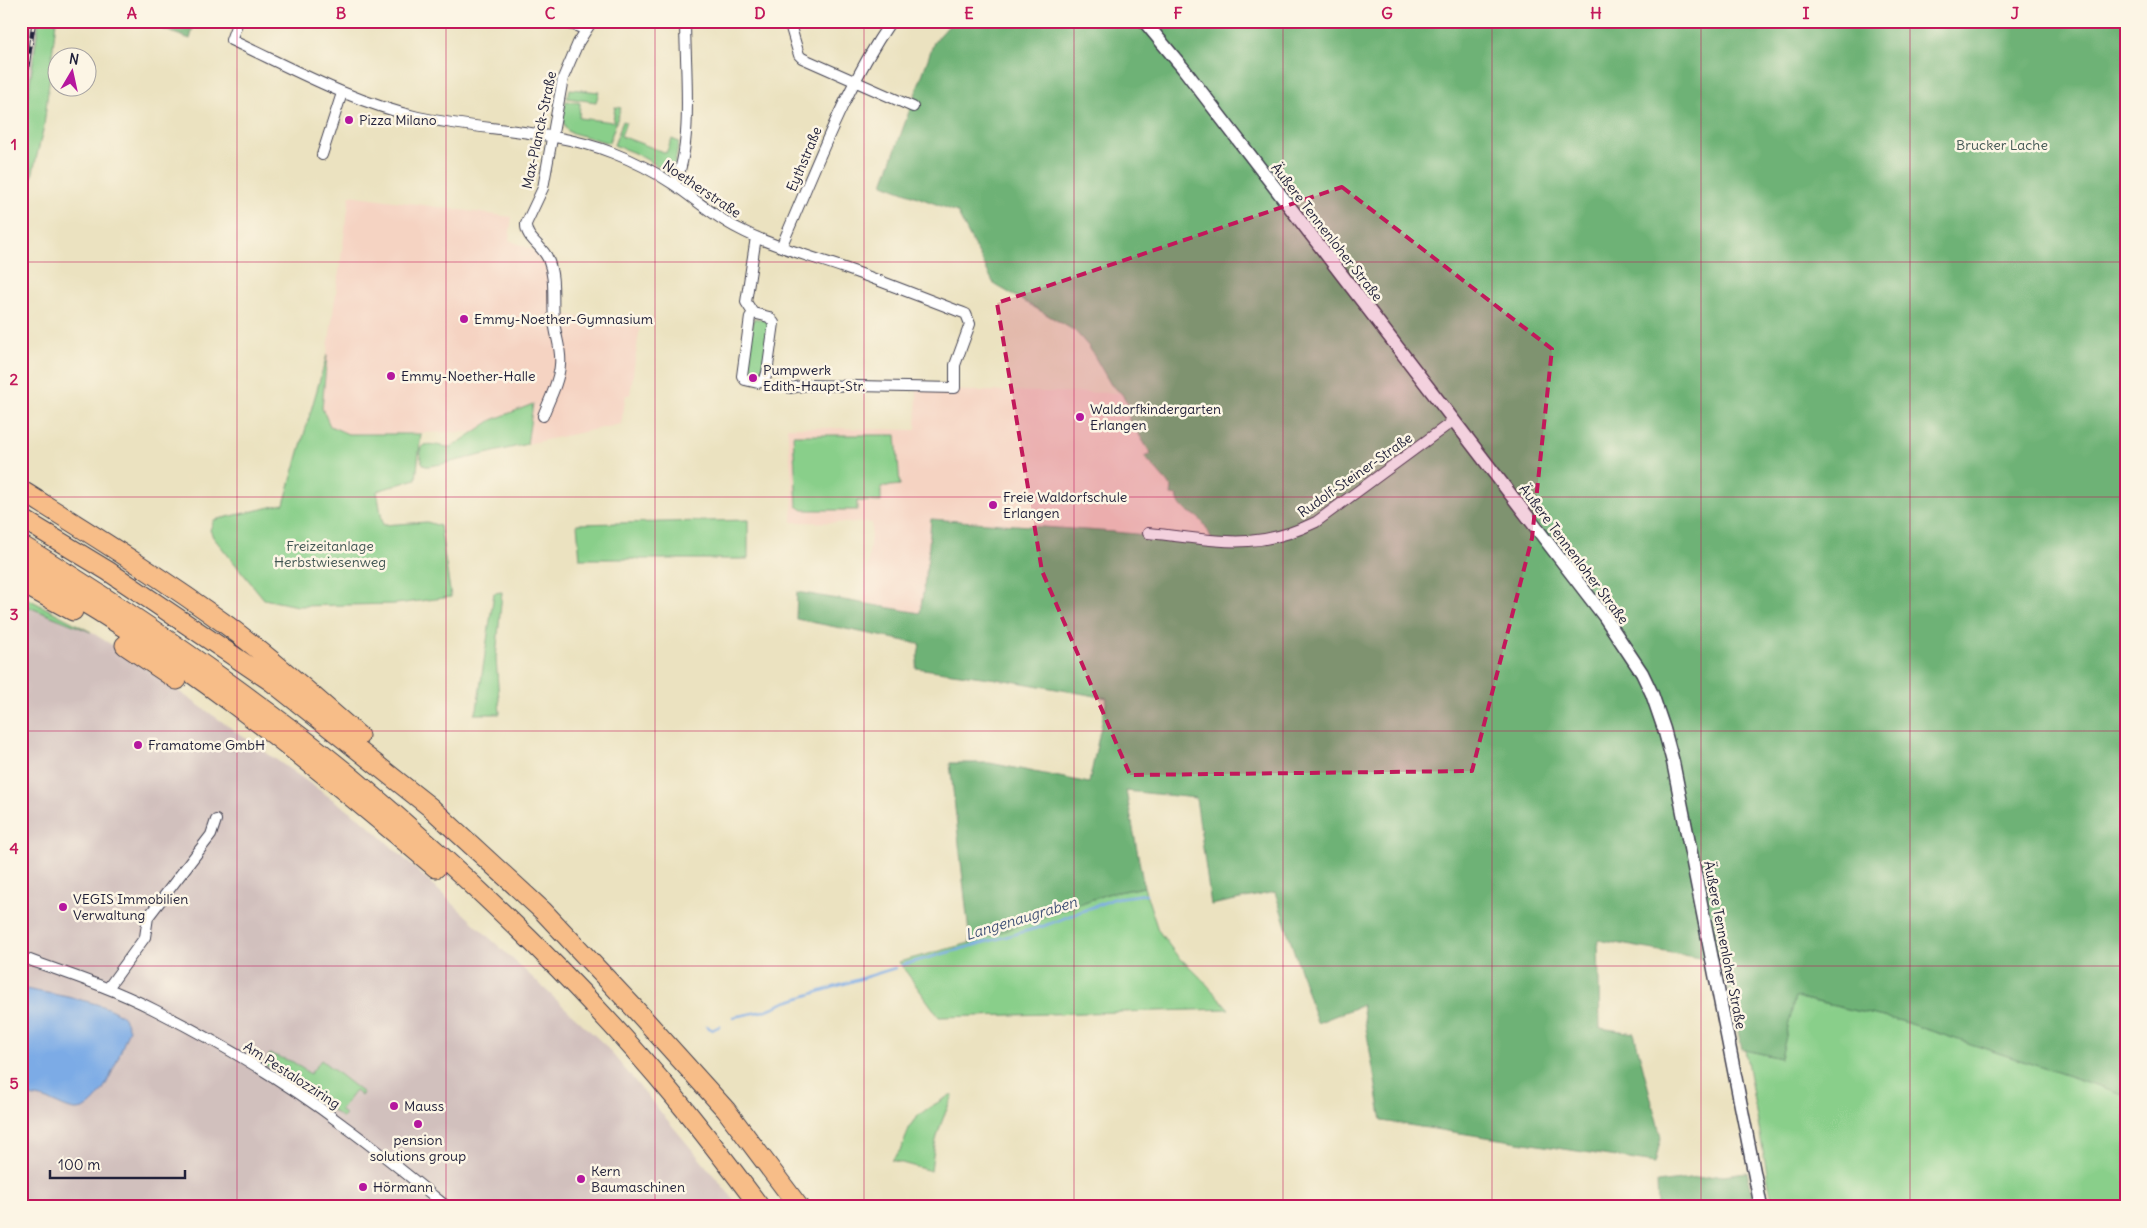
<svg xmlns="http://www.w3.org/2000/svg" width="2147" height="1228" font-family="Delius,sans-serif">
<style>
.built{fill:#f5d3c2}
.industrial{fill:#d1c0bd}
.green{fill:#89cf8a;stroke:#567862}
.forest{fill:#6eb276;stroke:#486a58}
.water{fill:#7babe6;stroke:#4e6690}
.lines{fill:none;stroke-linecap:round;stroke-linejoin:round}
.stream{stroke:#7babe6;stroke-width:2.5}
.minor-casing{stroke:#403f4f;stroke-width:12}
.tertiary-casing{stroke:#403f4f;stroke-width:15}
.motorway-casing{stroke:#403f4f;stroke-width:21}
.minor{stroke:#fff;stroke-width:10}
.tertiary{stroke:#fff;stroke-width:12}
.motorway{stroke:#f7bd88;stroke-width:19}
.rail-casing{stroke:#22223b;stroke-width:4.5}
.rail{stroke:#fcf5e5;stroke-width:2.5;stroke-dasharray:8;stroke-linecap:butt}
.marked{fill:#c2185b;fill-opacity:0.2;stroke:#c2185b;stroke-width:4;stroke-dasharray:10 6;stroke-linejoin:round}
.grid{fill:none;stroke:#c2185b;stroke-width:1;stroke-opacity:0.55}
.poi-dot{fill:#b5179e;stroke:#fcf5e5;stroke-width:2}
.labels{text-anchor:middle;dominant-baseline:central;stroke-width:5;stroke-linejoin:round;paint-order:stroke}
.poi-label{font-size:14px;fill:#22223b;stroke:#fcf5e5;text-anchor:start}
.street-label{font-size:14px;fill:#22223b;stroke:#fcf5e5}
.park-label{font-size:14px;fill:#415653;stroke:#fcf5e5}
.water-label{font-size:15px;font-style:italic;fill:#415277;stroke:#fcf5e5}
.neatline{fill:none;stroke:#c2185b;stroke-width:2}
.grid-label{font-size:16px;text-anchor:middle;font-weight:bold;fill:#c2185b}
</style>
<rect width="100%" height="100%" fill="#fcf5e5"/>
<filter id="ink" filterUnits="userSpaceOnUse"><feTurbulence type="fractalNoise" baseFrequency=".02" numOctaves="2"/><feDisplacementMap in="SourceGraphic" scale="10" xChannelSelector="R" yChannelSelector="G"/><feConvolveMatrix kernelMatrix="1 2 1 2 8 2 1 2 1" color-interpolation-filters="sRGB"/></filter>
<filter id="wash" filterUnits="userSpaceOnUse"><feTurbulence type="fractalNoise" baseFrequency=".0096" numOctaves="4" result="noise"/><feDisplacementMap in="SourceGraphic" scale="20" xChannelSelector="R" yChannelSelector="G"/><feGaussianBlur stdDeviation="1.12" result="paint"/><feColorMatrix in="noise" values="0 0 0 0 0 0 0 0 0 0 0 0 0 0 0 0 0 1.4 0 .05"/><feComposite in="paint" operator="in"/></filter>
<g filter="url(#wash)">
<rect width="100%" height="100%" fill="#ebe2c0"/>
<path class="built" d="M350 195 512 217 509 240 540 253 548 275 552 313 640 326 630 395H626L621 424 527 444 533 405 492 420 475 432 348 434 330 426 322 408 327 355Z
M917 390 1121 393 1216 537 1213 541 931 519 928 558 920 614 864 602 872 523 792 522 793 490 787 427 916 430Z"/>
<path class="industrial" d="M21 21H39L21 145Z
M21 604 91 632 117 648 365 822 604 1044 740 1207H21Z"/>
<path class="green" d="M39 21H56L44 126 21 222V145Z
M570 89 599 92 596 102 567 98Z
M566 101 580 103 579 118 613 122 615 107 621 108 609 143 569 132C560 123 564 112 566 101Z
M623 121 626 122 621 136 666 153 672 139 679 142 674 168 668 172 637 154 614 145Z
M754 318 771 322 762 378 749 379 745 370Z
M327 355 322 408 330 426 348 434H421L416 479 377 491 383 525 427 522 440 526 451 597 396 604 297 606 264 599 213 537 210 530 214 520 284 504Z
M533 404 527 444C513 447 432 468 425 466L422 462C413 434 439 448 452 447L492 420Z
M793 435H896L900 485 881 487V502L857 501V510H803L797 506Z
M748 520V559H580L577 524Z
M502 592 496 658 500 714H474L477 709 494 593Z
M21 595 91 632 21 604Z
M1144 887 1158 930 1175 953 1200 977 1229 1009 939 1017 899 962 970 943 1107 894Z
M1794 997 1901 1021 2126 1095V1201L2116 1207H1773L1745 1050 1781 1058Z
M270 1054 293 1062 310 1074 321 1060 363 1093 361 1096 355 1091 340 1110 346 1115 343 1118 312 1095 264 1064Z
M950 1095 953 1096C940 1123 934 1141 931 1171L891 1160C907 1149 904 1129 917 1117 926 1108 940 1102 950 1095Z"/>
<path class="forest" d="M140 21H195L190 39Z
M953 21H2126V1095L1901 1021 1795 997 1781 1058 1745 1050 1742 1049 1722 962 1598 940 1600 1028 1634 1033 1661 1137 1655 1163 1382 1121 1362 1005 1317 1023 1275 892 1211 905 1196 798 1126 791 1144 887 1107 894 970 943 950 763H990L1089 783 1107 698 1011 681 916 668 920 644 796 619 797 592 920 613 928 558 931 519 1114 532 1212 541C1209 531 1204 522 1196 516 1186 510 1180 509 1177 496L1171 495 1172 488 1145 457 1151 454 1135 428 1129 425V405L1121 393 1111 385 1089 347 1075 331 994 284 957 212 883 184 934 42Z
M1747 1172 1756 1207H1658L1657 1183Z"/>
<path class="water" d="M21 988C47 994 102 1000 122 1016 125 1018 127 1025 129 1029 121 1049 103 1110 77 1110 68 1110 57 1103 48 1100 39 1097 30 1096 21 1095Z"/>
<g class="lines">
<path class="stream" d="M902 965 1041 927 1116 898 1146 894
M733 1017 764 1011 786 1002 895 968
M707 1026 712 1030 720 1026"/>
</g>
</g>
<g filter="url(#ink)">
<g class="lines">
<g class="minor-casing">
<path id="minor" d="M238 21 231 40C293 69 352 102 418 117 483 131 552 129 613 153 634 161 655 172 673 184 695 199 715 217 739 229 773 247 811 256 847 269 887 283 926 299 966 314L970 324 955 365V388L808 385 790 388
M550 21 574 25 586 30
M789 21 799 55 802 58 913 107
M322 155 342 93
M674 185C694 149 685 65 685 21
M781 247C815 170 843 91 891 21
M753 313 769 317 774 323 767 373 765 379 758 383 745 380 742 376 750 317 753 313 746 302 756 237
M543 416C549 400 559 382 560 365 562 350 555 335 554 320 552 299 556 279 548 259 543 246 525 238 526 224L543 188 563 78 578 43 592 21
M1148 533C1214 539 1253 553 1316 522L1453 421
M21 957C66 973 112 988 155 1010 220 1043 285 1081 343 1125 379 1151 413 1179 447 1207
M108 988 145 937 148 917 211 835 216 820"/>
</g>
<g class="tertiary-casing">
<path id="tertiary" d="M1144 21 1183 68 1604 616 1642 673 1652 694 1664 729 1673 762 1761 1207"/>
</g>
<g class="motorway-casing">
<path id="motorway" d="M21 490C91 534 161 577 228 626 274 660 316 699 359 736
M21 518 108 571 272 682 430 807 543 911 635 1009 726 1110 799 1207
M21 545C94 589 165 637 234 687 276 718 318 748 357 782 471 879 582 984 677 1100 706 1135 733 1171 760 1207
M21 566C172 648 306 757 436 868
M21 583 73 611
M125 645 177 680"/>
</g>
<use href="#minor" class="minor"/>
<use href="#tertiary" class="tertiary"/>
<use href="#motorway" class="motorway"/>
<g class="rail-casing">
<path id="rail" d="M21 109 34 21"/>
</g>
<use href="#rail" class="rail"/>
</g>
</g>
<path class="marked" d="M1342 187 1552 349 1532 538 1472 771 1130 775 1042 571 997 303Z"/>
<path class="grid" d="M237 21V1207M446 21V1207M655 21V1207M864 21V1207M1074 21V1207M1283 21V1207M1492 21V1207M1701 21V1207M1910 21V1207M21 262H2126M21 497H2126M21 731H2126M21 966H2126"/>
<g class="poi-dot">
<circle cx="349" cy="120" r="5"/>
<circle cx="464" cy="319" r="5"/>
<circle cx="391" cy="376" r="5"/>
<circle cx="753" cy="378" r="5"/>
<circle cx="1080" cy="417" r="5"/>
<circle cx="993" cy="505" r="5"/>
<circle cx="138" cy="745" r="5"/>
<circle cx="63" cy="907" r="5"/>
<circle cx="394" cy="1106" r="5"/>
<circle cx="418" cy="1124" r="5"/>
<circle cx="581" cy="1179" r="5"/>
<circle cx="363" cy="1187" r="5"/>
</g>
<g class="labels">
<g class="poi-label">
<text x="359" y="120">Pizza Milano</text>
<text x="474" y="319">Emmy-Noether-Gymnasium</text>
<text x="763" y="370">Pumpwerk<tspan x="763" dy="16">Edith-Haupt-Str.</tspan></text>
<text x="401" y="376">Emmy-Noether-Halle</text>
<text x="1090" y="409">Waldorfkindergarten<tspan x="1090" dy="16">Erlangen</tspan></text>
<text x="1003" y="497">Freie Waldorfschule<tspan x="1003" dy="16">Erlangen</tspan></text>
<text x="148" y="745">Framatome GmbH</text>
<text x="73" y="899">VEGIS Immobilien<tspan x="73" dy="16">Verwaltung</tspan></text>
<text x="404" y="1106">Mauss</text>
<text x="418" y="1140" text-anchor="middle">pension<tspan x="418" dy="16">solutions group</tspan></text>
<text x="591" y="1171">Kern<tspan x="591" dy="16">Baumaschinen</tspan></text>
<text x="373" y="1187">Hörmann</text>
</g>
<g class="street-label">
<text transform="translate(539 130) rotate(-78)">Max-Planck-Straße</text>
<text transform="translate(804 159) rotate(-67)">Eythstraße</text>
<text transform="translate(702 189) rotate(34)">Noetherstraße</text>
<text transform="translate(1327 232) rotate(52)">Äußere Tennenloher Straße</text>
<text transform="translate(1355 475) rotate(-35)">Rudolf-Steiner-Straße</text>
<text transform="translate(1574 554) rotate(53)">Äußere Tennenloher Straße</text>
<text transform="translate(1725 945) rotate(79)">Äußere Tennenloher Straße</text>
<text transform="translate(292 1075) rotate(33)">Am Pestalozziring</text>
</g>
<g class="park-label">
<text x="2002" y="145">Brucker Lache</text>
<text x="330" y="546">Freizeitanlage<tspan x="330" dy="16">Herbstwiesenweg</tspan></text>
</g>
<g class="water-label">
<text transform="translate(1021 918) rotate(-17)">Langenaugraben</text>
</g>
</g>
<rect width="2147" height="1228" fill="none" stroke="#fcf5e5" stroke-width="55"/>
<g transform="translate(72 72) rotate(9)"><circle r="24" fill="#fcf5e5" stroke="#a5a1a1"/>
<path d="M0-4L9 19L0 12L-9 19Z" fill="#b5179e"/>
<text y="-8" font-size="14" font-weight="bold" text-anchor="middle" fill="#22223b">N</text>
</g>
<path d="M50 1170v8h135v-8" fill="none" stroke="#22223b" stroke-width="2.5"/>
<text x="58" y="1170" font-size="15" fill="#22223b" stroke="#fcf5e5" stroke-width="4" paint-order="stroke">100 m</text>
<rect x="28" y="28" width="2092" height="1172" class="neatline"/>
<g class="grid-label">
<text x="132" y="19">A</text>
<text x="341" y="19">B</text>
<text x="550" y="19">C</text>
<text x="760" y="19">D</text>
<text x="969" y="19">E</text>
<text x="1178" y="19">F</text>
<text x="1387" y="19">G</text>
<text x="1596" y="19">H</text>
<text x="1806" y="19">I</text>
<text x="2015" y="19">J</text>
<text x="14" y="150">1</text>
<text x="14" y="385">2</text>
<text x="14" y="620">3</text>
<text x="14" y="854">4</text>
<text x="14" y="1089">5</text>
</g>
</svg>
